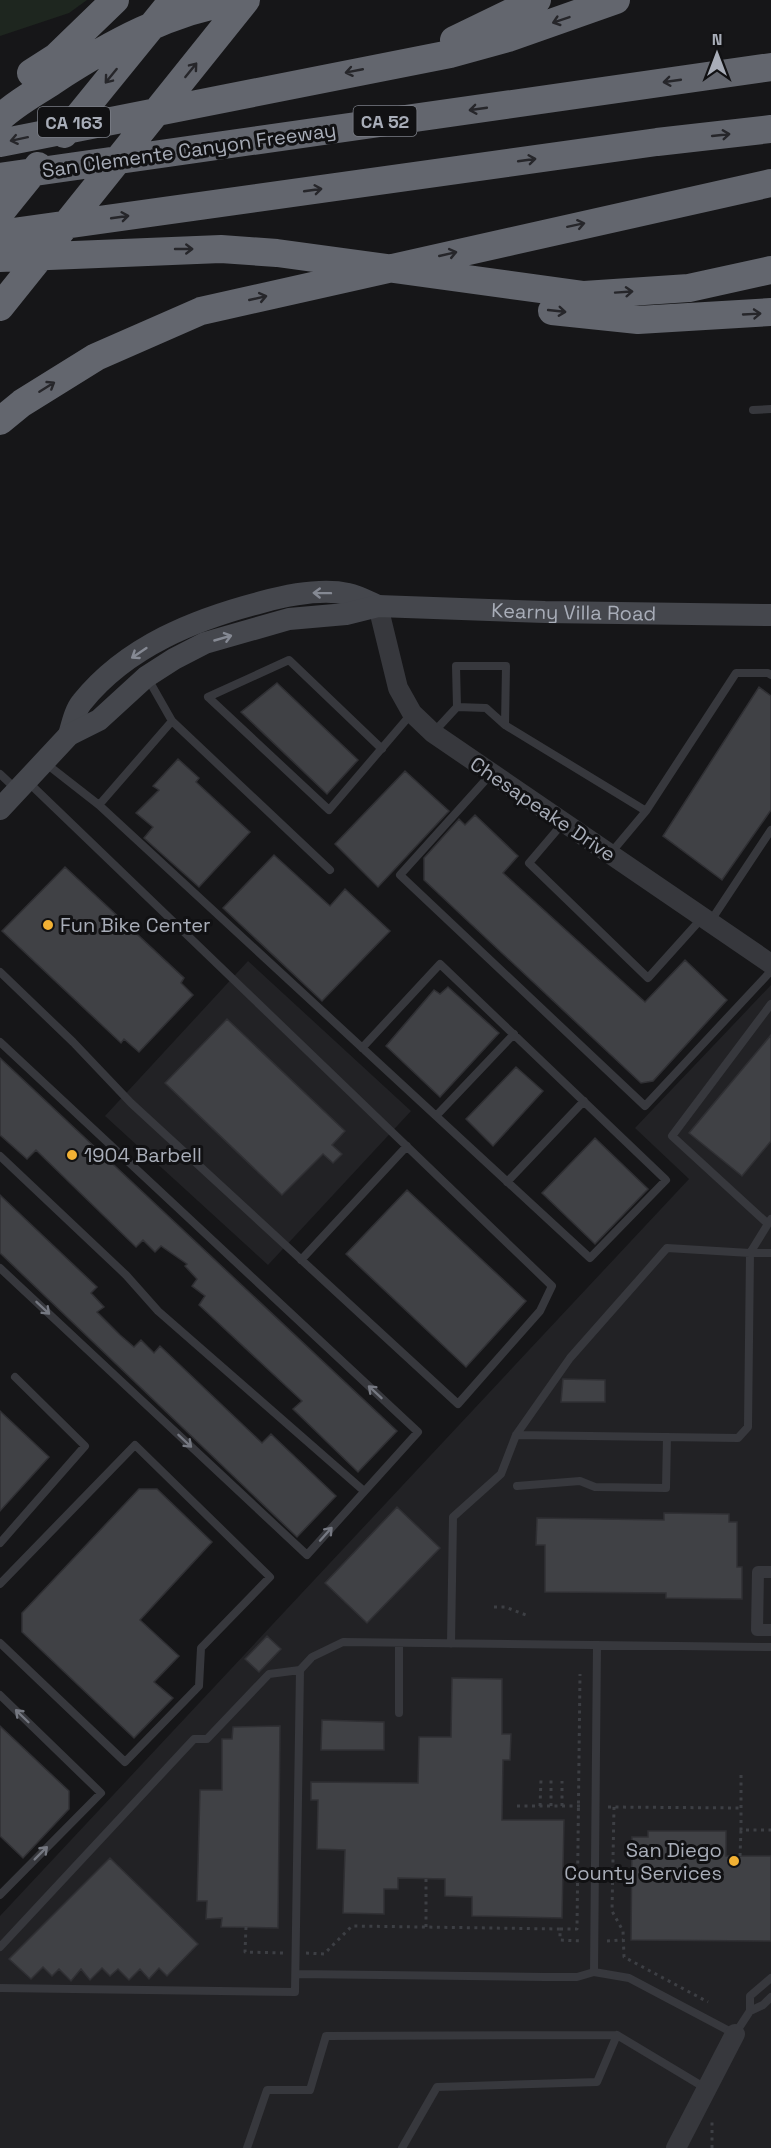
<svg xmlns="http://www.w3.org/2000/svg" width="771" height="2148" font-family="'Space Grotesk',sans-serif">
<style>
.built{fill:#222225}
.green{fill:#1e261f}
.building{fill:#404145;stroke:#303034;stroke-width:1.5}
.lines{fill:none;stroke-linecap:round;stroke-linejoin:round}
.path{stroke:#3d3f44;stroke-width:3;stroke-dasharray:3 4.5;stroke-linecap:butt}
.service{stroke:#37383d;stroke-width:8}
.pedestrian{stroke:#37383d;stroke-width:12}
.tertiary{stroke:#37383d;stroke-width:20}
.secondary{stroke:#45474d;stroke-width:22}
.motorway{stroke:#63666e;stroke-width:28}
.oneway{stroke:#26262a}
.oneway2{stroke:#858993}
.oneway3{stroke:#757881}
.poi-dot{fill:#f2b134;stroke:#111113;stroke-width:2}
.labels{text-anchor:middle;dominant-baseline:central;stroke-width:6;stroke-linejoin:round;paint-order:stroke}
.shield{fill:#111113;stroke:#7b7e86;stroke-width:1.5}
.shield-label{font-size:18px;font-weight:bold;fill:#a8adb8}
.street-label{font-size:20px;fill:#a8adb8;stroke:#111113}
.poi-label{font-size:20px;fill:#a8adb8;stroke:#111113;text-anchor:start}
</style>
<rect width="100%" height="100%" fill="#161618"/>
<path class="built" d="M248 961 411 1111 268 1265 105 1116Z
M771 985V2148H0V1916L689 1179 635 1128Z"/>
<path class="green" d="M0 0H87L69 13 0 36Z"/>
<path class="building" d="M277 683 358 760 327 794 241 712Z
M759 687 771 696V810L722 880 663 836Z
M178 759 199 778 196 782 250 832 199 887 144 838 153 827 136 813 159 790 153 786Z
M405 771 449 811 378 887 335 844Z
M475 815 518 856 503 873 645 1002 685 960 727 1000 653 1081 641 1083 424 880V858L459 819 465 825Z
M274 855 330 906 345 889 390 931 322 1001 223 908Z
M65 867 184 978 181 983 193 995 139 1052 124 1039 121 1043 2 931Z
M448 987 499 1033 440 1097 386 1046 434 990 440 994Z
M227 1019 345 1131 332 1145 342 1154 333 1163 323 1154 282 1195 165 1083Z
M771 1035V1141L742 1176 689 1133Z
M0 1058 397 1431 358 1472 293 1409 302 1401 199 1305 205 1296 192 1286 197 1279 185 1266 187 1264 161 1246 155 1252 143 1240 136 1247 36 1150 27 1159 0 1135Z
M516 1067 543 1091 493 1146 466 1119Z
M595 1138 648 1189 595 1244 542 1193Z
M407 1190 526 1301 466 1367 346 1254Z
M0 1195 97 1287 91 1293 104 1307 97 1312 120 1335 134 1347 141 1340 154 1353 160 1346 262 1443 271 1434 336 1496 297 1537 0 1253Z
M563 1379 605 1380V1402H561Z
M0 1411 49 1457 0 1511Z
M139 1489H157L212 1542 140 1620 179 1656 154 1682 173 1698 134 1738 22 1632V1613Z
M397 1507 440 1548 367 1623 325 1583Z
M664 1513 729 1514V1522H737V1567H742V1599L666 1598V1593L545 1592V1545H536L537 1518 664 1520Z
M267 1636 281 1649 259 1672 245 1659Z
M452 1678 502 1679V1734H511L510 1760H503L502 1820H564L562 1918 472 1916V1897L445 1896V1879L398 1878V1889H384V1914L343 1913 345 1850 317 1849 318 1800H311V1782L418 1783 419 1737H451Z
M322 1720 384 1722V1750H321Z
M0 1726 69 1791V1809L23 1858 0 1836Z
M280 1726 278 1928 221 1927 222 1918 206 1919 207 1901H197L200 1790H222V1739H232L233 1727Z
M648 1831H726V1856H771V1941L631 1940 632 1837H648Z
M110 1858 198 1944 167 1976 159 1968 149 1979 140 1969 129 1980 118 1969 110 1976 102 1968 90 1980 81 1969 71 1981 59 1969 52 1976 43 1967 31 1979 9 1959Z"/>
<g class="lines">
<path class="path" d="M494 1607H505L526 1615
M741 1775V1830H771
M517 1806H580
M540 1806 541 1780
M551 1806V1780
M562 1806V1781
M608 1807 741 1808
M614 1807 612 1911 623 1931 624 1957 708 2002
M740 1856 741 1830
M246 1927 245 1952 284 1953
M426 1927V1878
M560 1929H577L580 1674
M607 1941 623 1940
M306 1953 324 1954 352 1926 560 1929V1940L582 1941
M712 2148V2119"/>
<path class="service" d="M753 410 771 409
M147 677 172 721 330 870
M457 707 486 708 505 725
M433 733 457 707 456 666H506L505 725 646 811 736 673H768L771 675
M382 749 289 660 208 697 329 810 412 713
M44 762 99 805 590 1258 666 1180 440 964 362 1048
M0 774 17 790
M491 774 400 875 645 1106 771 971
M99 805 172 721
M563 823 529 863 648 978 702 918
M610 854 646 811
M710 922 771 830
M0 972 73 1042 131 1103 458 1404 540 1311 552 1286 27 781
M0 1042 418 1432 307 1555 0 1268
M436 1116 514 1034
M0 1156 126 1275 158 1311 364 1491
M507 1182 584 1101
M768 1224 672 1136 771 1004
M301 1260 407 1146
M516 1435 738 1438 748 1427 750 1253H771
M517 1486 580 1481 595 1487 666 1488 667 1437
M0 1543 85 1446 15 1377
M0 1584 135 1445 270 1577 201 1648 199 1686 125 1762 0 1643
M399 1643V1713
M451 1644 453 1517 501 1474 516 1435 570 1358 667 1248 750 1253 771 1219
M597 1645 594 1972 629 1978 735 2034 750 2011 763 2005 771 1997
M0 1695 101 1793 0 1895
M0 1947 194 1739H207L269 1674 300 1670
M296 1974 545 1977H577L594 1972
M0 1988 295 1992 300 1670 312 1657 343 1642 771 1647
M750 2011V1996L771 1978
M247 2148 267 2090H310L326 2036 617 2035 707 2089
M402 2148 437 2087 597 2082 617 2035"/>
<path class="pedestrian" d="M771 1572H758L757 1630H771"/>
<path class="tertiary" d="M378 606 398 688 412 713 433 733 771 964
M676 2148 735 2034"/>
<g class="secondary">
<path d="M69 735C72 725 75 710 82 702 127 646 196 619 262 602 288 595 321 588 348 594 358 596 369 602 378 606"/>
<path id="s1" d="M0 809 69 735 99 720 146 677 174 659 205 643 289 619 346 614 378 606 545 612 771 615"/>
</g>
<path class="motorway" d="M454 40 537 0
M31 73 56 57 115 0
M0 118C16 103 35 93 53 81 111 43 170 11 239 0
M64 134 173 0
M0 143 450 54 508 38 616 0
M0 177 771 67
M0 213 38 166
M0 234 657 142 771 129
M0 258 221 249 277 253 584 295 689 288 771 270
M0 307 246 0
M552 311 638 320 771 312
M0 421 22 403 96 357 201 311 771 183"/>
</g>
<defs><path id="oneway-shaft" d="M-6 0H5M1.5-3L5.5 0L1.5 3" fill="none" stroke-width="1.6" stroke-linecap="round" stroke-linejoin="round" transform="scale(1.5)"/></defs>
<g class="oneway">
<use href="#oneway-shaft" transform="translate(561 20) rotate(161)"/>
<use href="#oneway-shaft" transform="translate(191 70) rotate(-51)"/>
<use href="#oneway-shaft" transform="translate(354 71) rotate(169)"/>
<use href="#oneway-shaft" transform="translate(111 76) rotate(129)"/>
<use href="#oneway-shaft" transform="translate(672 81) rotate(172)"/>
<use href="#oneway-shaft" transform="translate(478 109) rotate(172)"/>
<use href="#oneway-shaft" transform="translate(721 135) rotate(-6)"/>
<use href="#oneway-shaft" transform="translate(19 139) rotate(168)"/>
<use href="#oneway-shaft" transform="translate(527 160) rotate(-8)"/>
<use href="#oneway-shaft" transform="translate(313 190) rotate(-8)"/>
<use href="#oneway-shaft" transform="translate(120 217) rotate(-8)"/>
<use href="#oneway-shaft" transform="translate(576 225) rotate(-12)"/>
<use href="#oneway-shaft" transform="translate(184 249)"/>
<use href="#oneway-shaft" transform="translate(448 254) rotate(-13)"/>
<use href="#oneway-shaft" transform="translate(624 292) rotate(-4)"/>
<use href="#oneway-shaft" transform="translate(258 298) rotate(-13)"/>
<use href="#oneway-shaft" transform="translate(557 311) rotate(6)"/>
<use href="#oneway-shaft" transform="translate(752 314) rotate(-3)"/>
<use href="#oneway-shaft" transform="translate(47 387) rotate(-32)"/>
</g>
<g class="oneway2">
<use href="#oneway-shaft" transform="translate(322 593) rotate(-179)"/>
<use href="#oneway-shaft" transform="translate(223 638) rotate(-16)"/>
<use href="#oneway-shaft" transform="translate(139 653) rotate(146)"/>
</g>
<g class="oneway3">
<use href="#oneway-shaft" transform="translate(43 1308) rotate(43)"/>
<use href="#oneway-shaft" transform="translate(375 1392) rotate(-137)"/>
<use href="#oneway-shaft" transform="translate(185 1441) rotate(43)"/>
<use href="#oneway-shaft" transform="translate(326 1534) rotate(-48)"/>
<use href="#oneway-shaft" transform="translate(22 1716) rotate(-136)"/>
<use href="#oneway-shaft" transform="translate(41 1853) rotate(-45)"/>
</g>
<g class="poi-dot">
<circle cx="48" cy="925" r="6"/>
<circle cx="72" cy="1155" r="6"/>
<circle cx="734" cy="1861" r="6"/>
</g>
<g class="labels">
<g class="shield">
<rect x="353.5" y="106" width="63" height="30" rx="4.5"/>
<rect x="38" y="107" width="72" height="30" rx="4.5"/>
</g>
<g class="shield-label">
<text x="385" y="121">CA 52</text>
<text x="74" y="122">CA 163</text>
</g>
<g class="street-label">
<text transform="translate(189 150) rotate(-8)">San Clemente Canyon Freeway</text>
<text stroke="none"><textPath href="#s1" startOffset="640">Kearny Villa Road</textPath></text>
<text transform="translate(543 809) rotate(34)">Chesapeake Drive</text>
</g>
<g class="poi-label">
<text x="60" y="925">Fun Bike Center</text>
<text x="84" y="1155">1904 Barbell</text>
<text x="722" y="1850" text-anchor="end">San Diego<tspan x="722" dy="23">County Services</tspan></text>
</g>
</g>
<g transform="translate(717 54)" stroke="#111113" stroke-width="4.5" paint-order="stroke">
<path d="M0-4.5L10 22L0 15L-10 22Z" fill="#a8adb8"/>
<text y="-9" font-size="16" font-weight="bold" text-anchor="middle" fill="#a8adb8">N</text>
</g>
</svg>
